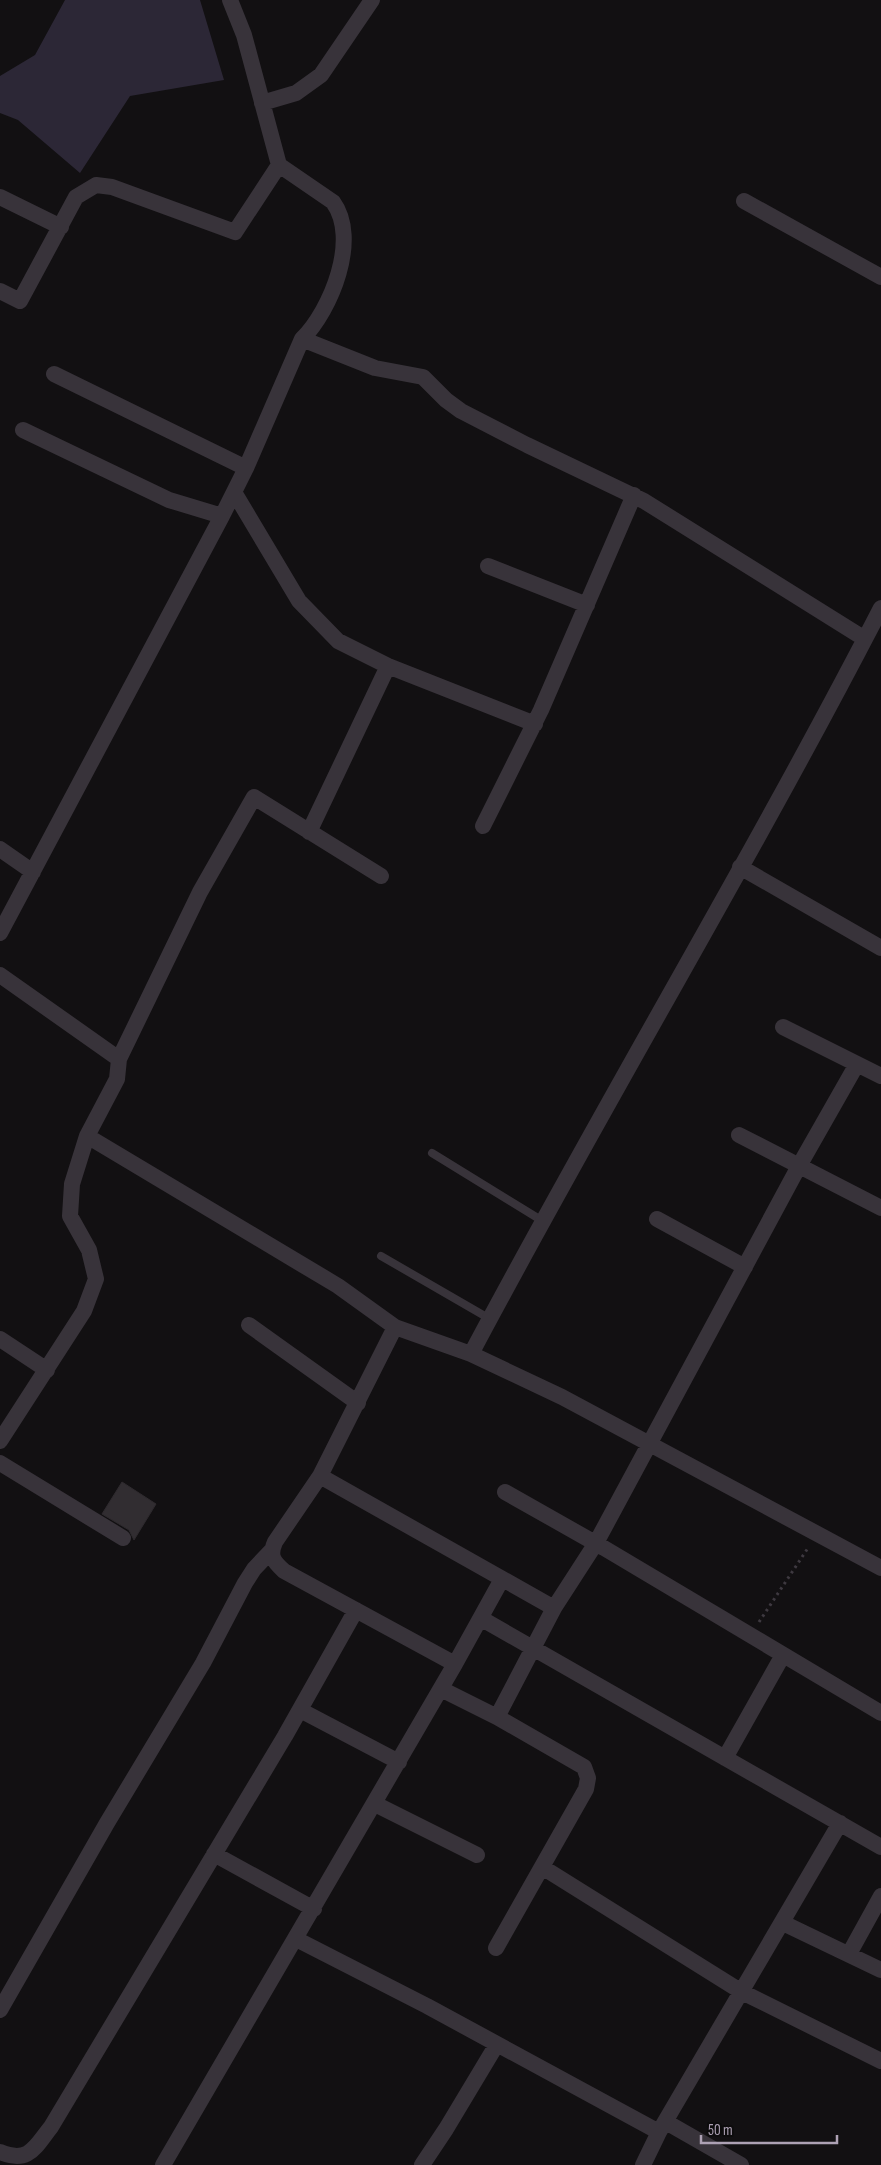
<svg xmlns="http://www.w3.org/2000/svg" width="881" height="2165" font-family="'Sofia Sans Condensed',sans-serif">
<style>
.water{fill:#2c2736}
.building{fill:#312d31;stroke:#2e2a2e}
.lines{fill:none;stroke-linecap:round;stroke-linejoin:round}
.path{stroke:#3e3940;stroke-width:3;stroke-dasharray:2.5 4;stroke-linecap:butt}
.service{stroke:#38333a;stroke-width:8}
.minor{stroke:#38333a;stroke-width:16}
</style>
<rect width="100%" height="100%" fill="#121012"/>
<path class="water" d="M65 0H200L224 80 130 96 80 173 18 120 0 113V76L35 55Z"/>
<path class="building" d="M122 1482 156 1504 134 1540 129 1530 102 1514Z"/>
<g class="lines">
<path class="path" d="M759 1622 808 1548"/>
<path class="service" d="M432 1153 541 1220
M381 1256 490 1319"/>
<path class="minor" d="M262 103 296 93 321 75 372 0
M0 197 61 227
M744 201 881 277
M0 291 20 301 76 197 96 185 112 187 235 232 279 165
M302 339 375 368 423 377 446 400 461 411 527 445 644 501 865 639
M54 374 246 468
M23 430 169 500 222 516
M234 492 299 601 338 641 388 666 535 724
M488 566 587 605
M483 826 541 710 634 495
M309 832 388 666
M0 849 33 872
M740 867 881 948
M0 933 222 516 246 468 302 339C331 310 360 239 333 202L279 165 244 35 230 0
M0 975 119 1059 117 1079 87 1136 72 1184 70 1216 89 1250 96 1279 84 1311 0 1441
M783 1027 881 1076
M119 1059 200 892 254 797 381 876
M739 1135 881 1208
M87 1136 338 1286 395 1327 471 1354C604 1103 751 860 881 608
M657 1219 745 1267
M249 1325 358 1403
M395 1327 320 1476 275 1542C269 1556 273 1561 284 1571L455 1664
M0 1339 47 1370
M471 1354 562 1397 881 1568
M0 1463 123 1538
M320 1476 554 1608
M505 1492 604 1548 881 1713
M482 1619 881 1847
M441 1689 497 1717 584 1767 588 1778 586 1789 496 1948
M300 1710 399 1762
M497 1717 554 1608 596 1543 799 1166 857 1064
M725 1758 783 1655
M375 1804 477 1855
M214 1854 314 1909
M542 1867 742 1992 881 2061
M783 1923 881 1970
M296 1939 427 2006 659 2132
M849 1954 881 1896
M0 2010 107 1823 203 1663 245 1583 254 1569 271 1551
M666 2122 741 2165
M0 2152C29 2164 35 2147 51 2127L285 1736 356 1610
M163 2165 455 1664 502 1579
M422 2165 446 2129 497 2044
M643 2165 659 2132 840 1823"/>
</g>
<path d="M701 2135v8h136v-8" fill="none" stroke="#ada1b4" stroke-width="2.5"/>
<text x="708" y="2135" font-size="15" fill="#ada1b4" stroke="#0d0c0d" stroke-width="4" paint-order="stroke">50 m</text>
</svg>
